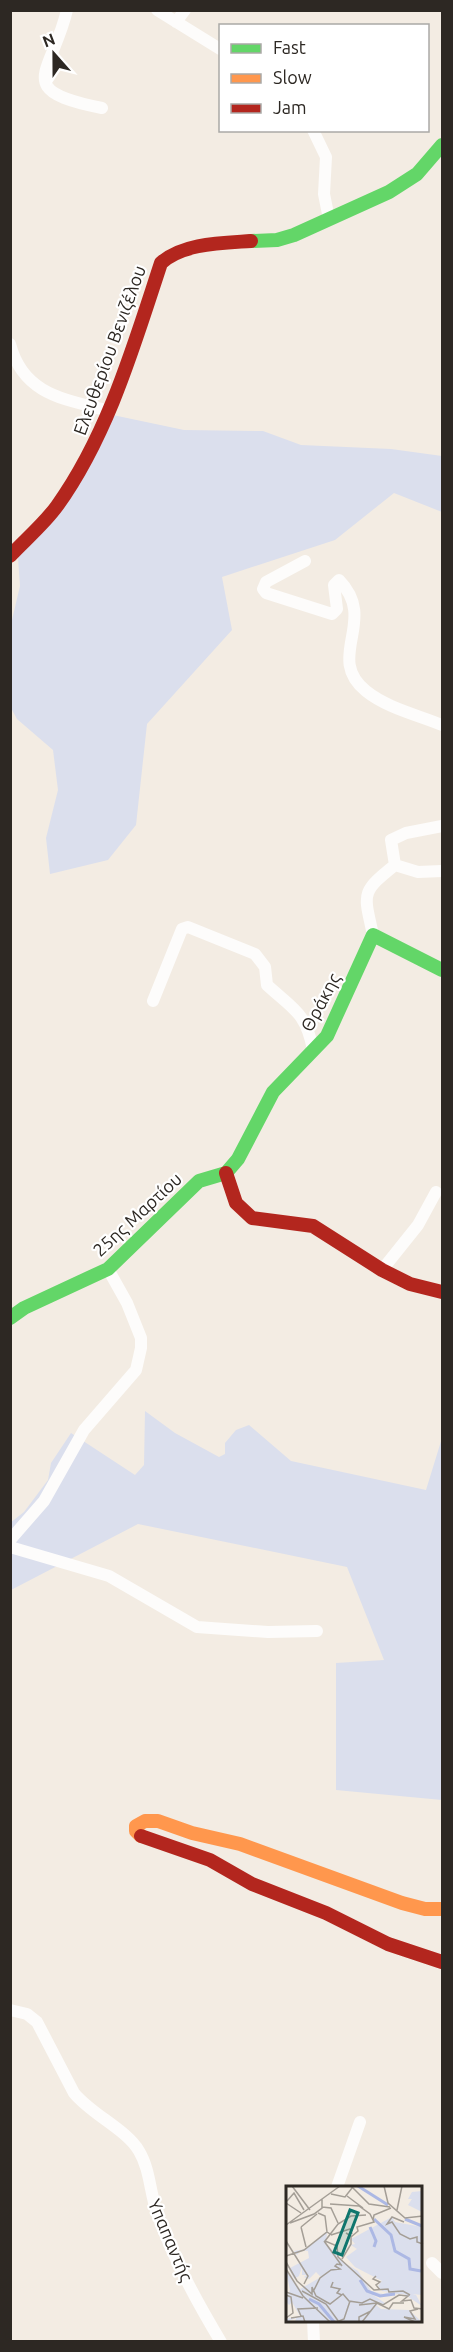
<svg xmlns="http://www.w3.org/2000/svg" width="453" height="2352" font-family="Ubuntu,sans-serif">
<style>
.green{fill:#dbdfed}
.lines{fill:none;stroke-linecap:round;stroke-linejoin:round}
.street{stroke:#fdfcfb;stroke-width:12}
.fast{stroke:#63d668;stroke-width:14}
.slow{stroke:#ff974d;stroke-width:14}
.jam{stroke:#b3261e;stroke-width:14}
.labels{text-anchor:middle;dominant-baseline:central;stroke-width:4.5;stroke-linejoin:round;paint-order:stroke}
.street-label{font-size:18px;fill:#2d2823;stroke:#fff}
.inset-river{fill:none;stroke:#acb8e4;stroke-width:3}
.inset-road{fill:none;stroke:#a49e96;stroke-width:1.5}
.view{fill:#0f766e;fill-opacity:0.15;stroke:#0f766e;stroke-width:3}
.inset-edge{fill:none;stroke:#2d2823;stroke-width:3}
</style>
<rect width="100%" height="100%" fill="#f3ece3"/>
<path class="green" d="M108 414 184 430 263 431 301 445 391 449 442 456V512L394 493 335 540 222 577 232 630 147 724 136 825 108 860 50 874 46 838 58 790 53 750 17 719 11 708V624L20 586 18 558Z
M145 1411 175 1433 219 1457 225 1454V1443L236 1430 249 1425 291 1461 426 1490 442 1438V1800L336 1790V1663L384 1660 347 1567 138 1524 11 1590 10 1523 24 1512 48 1480 51 1463 71 1433 135 1475 144 1465Z"/>
<g class="lines">
<path class="street" d="M67 10C52 74 11 90 102 108
M157 10 220 49
M176 22 185 10
M313 130 326 157 324 194 329 219
M10 344C23 394 63 399 106 410
M305 561 266 582 263 589 266 593 332 614 337 609 334 585 339 580C379 621 324 657 366 691 387 708 418 715 442 725
M395 865 418 872 442 871
M373 935C364 893 360 893 395 865L391 840 406 833 442 826
M153 1001 182 929 188 927 255 954 265 967 267 985C293 1009 306 1012 313 1050
M382 1270 418 1225 436 1192
M10 1540 44 1501 84 1430 136 1370 141 1348V1338L127 1303 108 1269
M10 1547 109 1576 197 1627 268 1632 317 1631
M10 2010 27 2014 37 2022 74 2093C92 2115 126 2129 139 2151 150 2169 150 2193 157 2213 172 2257 197 2302 221 2342
M337 2187 360 2122
M432 2263 442 2273
M313 2320 314 2342"/>
<path class="fast" d="M251 241 277 240 294 235 389 192 417 174 442 145
M226 1173 238 1159 273 1092 327 1036 373 935 442 970
M10 1318 24 1308 108 1269 199 1181 226 1173"/>
<path class="slow" d="M141 1836 136 1831V1826L145 1821H158L192 1833 240 1844 402 1903 425 1909H442"/>
<path class="jam" d="M10 556C25 540 44 524 57 506 108 435 134 345 161 263 183 243 222 243 251 241
M226 1173 236 1203 252 1218 313 1226 382 1270 410 1284 442 1292
M141 1836 210 1860 252 1884 326 1913 388 1944 442 1962"/>
</g>
<g class="labels">
<g class="street-label">
<text transform="translate(109 350) rotate(-70)">Ελευθερίου Βενιζέλου</text>
<text transform="translate(320 1002) rotate(-62)">Θράκης</text>
<text transform="translate(137 1214) rotate(-43)">25ης Μαρτίου</text>
<text transform="translate(171 2240) rotate(67)">Υπαπαντής</text>
</g>
</g>
<g transform="translate(286 2186)">
<rect width="136" height="136" fill="#f3ece3"/>
<path d="M41 46 40 57 57 76 72 85 85 105 97 108 108 104 120 106 130 109 136 120 118 108 87 109 99 117 94 120 89 117 97 136H9L10 132 0 136V133L14 130 6 116 3 119 0 115 4 104 0 85 13 103 0 77 4 82 23 72 22 65 15 64 11 69 8 65 20 63ZM16 81V89H21L18 91 23 93 30 86 35 91 14 103 8 93 13 90Z" fill="#dbdfed" fill-rule="evenodd"/>
<path d="M136 5V26L122 19 126 13H122L126 6ZM106 31 109 36 136 41V109L96 105 92 100 96 95 69 81 60 71 71 63 65 59 69 58 65 53ZM89 118 95 123 123 124 136 136H74L80 131 77 126Z" fill="#dbdfed"/>
<path class="inset-river" d="M72 0 102 19M88 33 105 49 109 65 123 73 124 83 135 85M119 33 136 40M84 41 90 55 88 61M74 94 81 105 94 110 109 108M23 113 33 118 48 136"/>
<path class="inset-road" d="M6 0 24 24M65 0 83 18 104 21M98 0 102 17 119 32 137 30M45 8 59 11 66 2M61 10 77 22M1 15 8 7 18 24M0 17 15 27M44 18 73 20 84 28 88 36 71 41 72 45 65 51M36 21 45 22 52 37M111 24 116 0M32 27 39 30 41 46M80 29 65 30 52 38 39 55 51 60 52 71 88 104 102 103 103 106 117 105 124 109M87 34 88 29 105 22M118 36 106 31 101 38 106 36 114 48 124 53 131 51V56L137 58M4 37 28 28 36 22V13M0 39 54 0M15 41 31 28M15 41 20 61M45 49 64 43 66 48M0 55 22 90 18 98M38 55 56 80M0 70 18 64 41 46 44 48M56 73 65 58V50L60 47M0 76 11 95 26 108V101L30 110 44 118 57 108 63 115 76 117 84 113 97 119 113 109 122 110 116 115 125 114 128 122 137 123M0 83 17 110 44 136M90 90 87 93 94 96 90 99 94 104M47 96 45 101 54 103 51 107 56 109M16 105 40 118 53 136M0 106 17 112M27 106 34 92 45 84 54 83 49 80 51 78 56 79M0 109 5 111 7 127 0 132M73 119 91 117 103 123 107 117H118M15 130 12 123 32 122M5 132 17 130 19 136M53 135 58 133 64 115M73 136V131L85 125M76 136 91 117M129 136 118 131 129 133 124 125 132 123"/>
<path class="view" d="M64 24 72 27 56 69 48 66Z"/>
<rect width="136" height="136" class="inset-edge"/>
</g>
<rect width="453" height="2352" fill="none" stroke="#2d2823" stroke-width="24"/>
<rect x="219" y="24" width="210" height="108" fill="#ffffff" stroke="#aba9a7" stroke-width="1.5"/>
<rect x="231" y="44" width="30" height="9" fill="#63d668" stroke="#aba9a7" stroke-width="1.5"/>
<text x="273" y="54" font-size="18" fill="#2d2823">Fast</text>
<rect x="231" y="74" width="30" height="9" fill="#ff974d" stroke="#aba9a7" stroke-width="1.5"/>
<text x="273" y="84" font-size="18" fill="#2d2823">Slow</text>
<rect x="231" y="104" width="30" height="9" fill="#b3261e" stroke="#aba9a7" stroke-width="1.5"/>
<text x="273" y="114" font-size="18" fill="#2d2823">Jam</text>
<g transform="translate(54 54) rotate(339)" stroke="#ffffff" stroke-width="4.5" paint-order="stroke">
<path d="M0-4.5L10 22L0 15L-10 22Z" fill="#2d2823"/>
<text y="-9" font-size="16" font-weight="bold" text-anchor="middle" fill="#2d2823">N</text>
</g>
</svg>
